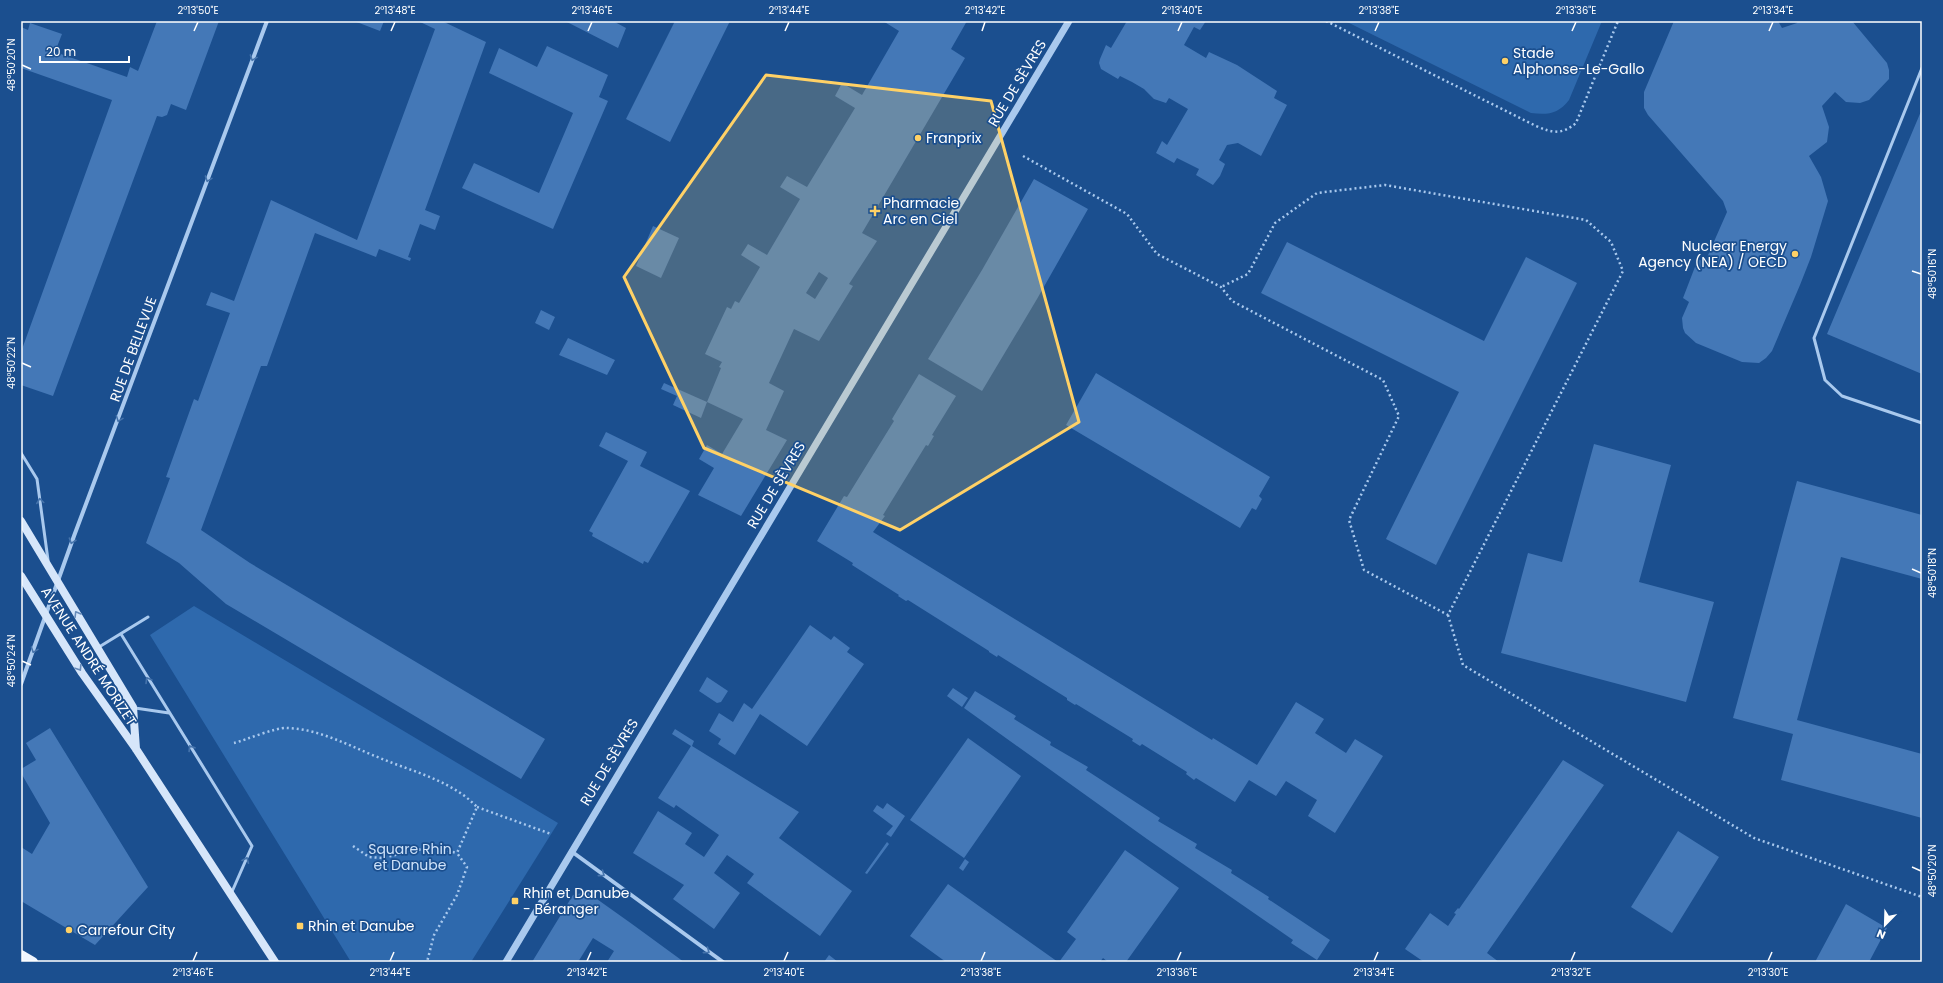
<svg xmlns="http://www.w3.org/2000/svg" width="1943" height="983" font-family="Poppins,sans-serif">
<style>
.green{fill:#2e69ad}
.building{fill:#4478b7;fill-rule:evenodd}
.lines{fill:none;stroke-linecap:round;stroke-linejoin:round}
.path{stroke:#a9c9ee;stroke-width:2.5;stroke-dasharray:2 3;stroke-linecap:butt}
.service{stroke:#a9c9ee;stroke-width:3}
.minor{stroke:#a9c9ee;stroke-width:4}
.tertiary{stroke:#a9c9ee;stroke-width:7}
.secondary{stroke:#d6e6fa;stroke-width:8}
.primary{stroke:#f0f6ff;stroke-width:10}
.oneway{stroke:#4674ac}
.oneway2{stroke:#668bba}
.marked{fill:#ffd166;fill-opacity:0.2;stroke:#ffd166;stroke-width:3;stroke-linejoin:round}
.ticks{fill:none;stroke:#fff;stroke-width:1.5}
.poi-dot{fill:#ffd166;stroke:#1b4f8f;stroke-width:1.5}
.labels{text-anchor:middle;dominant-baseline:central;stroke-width:3.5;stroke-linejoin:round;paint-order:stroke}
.poi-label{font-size:14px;fill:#fff;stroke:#1b4f8f;text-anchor:start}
.street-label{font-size:14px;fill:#fff;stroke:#1b4f8f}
.park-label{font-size:14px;fill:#cfe3fa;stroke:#1b4f8f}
.neatline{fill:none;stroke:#fff;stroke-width:1.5}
.ticks-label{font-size:10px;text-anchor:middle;fill:#fff}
</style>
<rect width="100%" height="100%" fill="#1b4f8f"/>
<path class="green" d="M1345 21H1602L1569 100C1558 114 1548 115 1531 113Z
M194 606 558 823 471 962H351L150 635Z"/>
<path class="building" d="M157 21H219L186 110 171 104 167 115 162 117 157 116 53 396 21 385V352L112 100 21 68V27L28 30 30 23 62 34 55 52 127 77 130 67 138 71Z
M354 21H384L380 31Z
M418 21H442L486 42 425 210 440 216 435 230 420 224 408 257 411 258 410 261 379 249 376 257 315 233 267 366H261L201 530 250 563 545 739 521 779 226 604 179 563 146 543 170 478 166 477 194 399 198 401 230 313 206 305 211 292 234 301 271 200 357 240 435 29Z
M565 21H613L626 28 618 48Z
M675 21H730L670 142 626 119Z
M883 21H967L951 49 965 58 862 233 877 241 849 284 853 286 819 341 794 329 769 383 784 391 766 430 787 440 741 516 698 495 714 468 699 459 707 445 722 454 743 419 707 402 721 368 719 367 722 362 705 354 727 307 731 309 735 301 739 303 760 267 741 255 748 244 767 255 800 199 780 187 787 176 807 187 855 108 835 96 842 83 862 95 899 31ZM819 272 828 278 815 299 806 293Z
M1127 21H1206L1200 30 1194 27 1184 45 1206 58 1209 52 1237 65 1277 91 1274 98 1287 105 1261 156 1238 143 1227 145 1219 160 1225 164 1220 176 1213 185 1196 175 1199 169 1177 158 1174 163 1156 153 1162 141 1167 145 1188 109 1169 98 1166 103 1154 99 1144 89 1132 82 1120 76 1118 79 1101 69 1099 63 1100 59 1106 45 1111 48Z
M1674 21H1778L1782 28 1797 23 1798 21H1852L1887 63 1889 70V79L1869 100 1860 103 1846 102 1835 92 1822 106 1829 127 1827 142 1809 156 1821 177 1828 201 1811 257 1800 285 1772 351 1766 358 1759 363 1742 362 1696 343 1685 333 1683 328 1682 318 1689 302 1683 298 1698 259 1705 262 1727 212 1723 201 1648 115 1644 108V92Z
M547 46 608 75 599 97 608 101 553 229 462 188 474 163 539 193 573 113 489 73 499 48 537 67Z
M1922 109V374L1827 334Z
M1034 179 1088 209 1037 299 982 391 928 359 982 270Z
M653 226 679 238 661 278 636 266Z
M1287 242 1484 341 1526 257 1577 283 1436 565 1386 539 1459 392 1261 293Z
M541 310 555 317 549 330 535 323Z
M568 338 615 360 607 375 559 355Z
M1096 373 1270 477 1259 496 1262 499 1256 510 1252 508 1240 528 1066 425Z
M919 374 956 396 932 435 934 436 928 446 926 445 883 515 885 516 873 532 1212 740 1213 738 1257 765 1296 702 1324 719 1315 733 1346 753 1355 739 1383 756 1335 833 1308 816 1317 800 1286 781 1276 796 1249 780 1235 802 1196 778 1194 780 1186 774 1187 772 1142 744 1140 746 1132 741 1133 739 1076 704 1075 705 1067 700V698L998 655 997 657 989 652V651L908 600 906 601 898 596 899 595 852 565 853 563 817 541 844 496 847 497 894 421 892 419Z
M664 383 707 402 701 418 673 405 677 396 661 389Z
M606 432 647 452 640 466 690 491 648 563 644 561 643 564 592 536 593 533 589 531 628 461 599 446Z
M1594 444 1671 465 1639 582 1714 602 1686 702 1501 653 1528 553 1562 562Z
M1797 481 1922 515V579L1841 557 1797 720 1922 754V818L1781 780 1793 734 1733 718Z
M810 625 831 640 834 636 850 648 847 652 864 664 807 746 760 714 735 755 718 744 721 739 709 731 719 713 733 722 744 703 752 709Z
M707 677 728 691 721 702 717 703 699 691Z
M953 688 968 698 962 707 947 696Z
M975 691 1016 716 1014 719 1051 742 1050 745 1088 767 1086 770 1160 818 1158 821 1197 844 1195 848 1232 870 1231 873 1269 897 1268 899 1330 940 1317 960 1291 943 1293 940 1147 839 964 708Z
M50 728 148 887 95 945 21 901V847L32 854 50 823 21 773V769L36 760 26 743Z
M675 729 694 741 692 746 799 812 779 838 852 891 820 936 747 883 754 874 727 855 714 873 740 893 714 929 673 899 684 885 633 853 658 811 692 833 685 844 704 857 719 835 676 805 674 808 658 798 691 746 672 734Z
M968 738 1021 776 964 858 910 820Z
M1563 760 1604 785 1487 953 1499 962H1424L1405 949 1430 913 1448 926 1456 914 1454 913 1458 908 1459 909Z
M887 803 905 816 891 837 886 834 893 826 873 811 877 805 883 809Z
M1678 831 1719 857 1672 933 1631 907Z
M887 842 889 844 867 874 865 873Z
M1125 850 1179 888 1126 962H1108L1103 958 1100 962H1059L1076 939 1067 932Z
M965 859 969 862 963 871 959 868Z
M948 884 1058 962H946L910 936Z
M587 892 632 924 684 962H607L614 951 593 938 578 962H532L573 895Z
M1846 904 1887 928 1869 962H1815Z
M829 955 838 962H824Z"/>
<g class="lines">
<path class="path" d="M1326 21 1536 126C1552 133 1562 135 1576 123L1618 21
M1023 156 1127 214 1157 254 1221 287 1232 301 1383 380 1399 416 1349 520 1364 570 1448 615 1623 271 1611 242 1586 220 1385 185 1317 193 1275 223 1248 274 1221 287
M1448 615 1463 665 1754 838 1922 897
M234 743C246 740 276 727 287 728 320 729 349 746 380 758 413 772 451 780 477 807L457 853 467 867 457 895 434 935 427 962
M477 807 551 834
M353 846 369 857 382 858 431 847 457 853"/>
<path class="service" d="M1922 68 1814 338 1825 380 1842 396 1922 423
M21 453 37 479 48 560
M121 634 252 846 231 894
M99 647 148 617
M135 708 169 713"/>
<path class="minor" d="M21 684 74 536 267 21
M571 851 723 962"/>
<path class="tertiary" d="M506 962 1069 21"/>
<path class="secondary" d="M21 521 133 707 136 749
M21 576 82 673 136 749 275 962"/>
<path class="primary" d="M21 955 33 962"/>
</g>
<defs><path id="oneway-chevron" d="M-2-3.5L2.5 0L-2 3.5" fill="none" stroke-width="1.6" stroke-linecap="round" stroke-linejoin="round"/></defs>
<g class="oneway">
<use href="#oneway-chevron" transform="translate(253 58) rotate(110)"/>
<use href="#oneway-chevron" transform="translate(208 179) rotate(110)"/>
<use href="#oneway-chevron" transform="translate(119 419) rotate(111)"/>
<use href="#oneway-chevron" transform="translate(40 501) rotate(-98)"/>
<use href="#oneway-chevron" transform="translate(72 541) rotate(109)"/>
<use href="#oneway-chevron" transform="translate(34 650) rotate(110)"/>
<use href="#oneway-chevron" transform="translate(148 680) rotate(-121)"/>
<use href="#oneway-chevron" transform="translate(191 748) rotate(-122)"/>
<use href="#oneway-chevron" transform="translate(246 860) rotate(-67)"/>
<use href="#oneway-chevron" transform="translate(602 874) rotate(36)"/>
<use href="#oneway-chevron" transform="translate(707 951) rotate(36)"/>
</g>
<g class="oneway2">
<use href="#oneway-chevron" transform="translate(77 614) rotate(-121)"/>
<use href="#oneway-chevron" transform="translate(79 668) rotate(58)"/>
</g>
<path class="marked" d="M766 75 991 101 1079 422 900 530 704 448 624 277Z"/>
<path class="ticks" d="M194 31 198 22M391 31 395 22M588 31 592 22M785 31 789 22M982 31 985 22M1178 31 1182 22M1375 31 1379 22M1572 31 1576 22M1769 31 1773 22M22 65 31 69M1912 271 1921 274M22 363 31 367M1912 569 1921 573M22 661 31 665M1912 867 1921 871M193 961 197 952M390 961 394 952M587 961 591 952M784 961 788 952M981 961 985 952M1177 961 1181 952M1374 961 1378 952M1571 961 1575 952M1768 961 1772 952"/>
<g class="poi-dot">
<circle cx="1505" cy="61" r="4"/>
<circle cx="918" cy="138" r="4"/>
<path d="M873 205h4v4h4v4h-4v4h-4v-4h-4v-4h4z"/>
<circle cx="1795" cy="254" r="4"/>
<rect x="511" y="897" width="8" height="8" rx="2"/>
<rect x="296" y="922" width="8" height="8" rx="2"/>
<circle cx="69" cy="930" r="4"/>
</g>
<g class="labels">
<g class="poi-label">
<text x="1513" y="53">Stade<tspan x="1513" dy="16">Alphonse-Le-Gallo</tspan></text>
<text x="926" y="138">Franprix</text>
<text x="883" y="203">Pharmacie<tspan x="883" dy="16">Arc en Ciel</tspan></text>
<text x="1787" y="246" text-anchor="end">Nuclear Energy<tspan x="1787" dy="16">Agency (NEA) / OECD</tspan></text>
<text x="523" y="893">Rhin et Danube<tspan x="523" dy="16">- Béranger</tspan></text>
<text x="308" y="926">Rhin et Danube</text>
<text x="77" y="930">Carrefour City</text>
</g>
<g class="street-label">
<text transform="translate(1017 83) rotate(-59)">RUE DE SÈVRES</text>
<text transform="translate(133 349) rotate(-70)">RUE DE BELLEVUE</text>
<text transform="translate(776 485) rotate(-59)">RUE DE SÈVRES</text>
<text transform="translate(89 656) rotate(57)">AVENUE ANDRÉ MORIZET</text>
<text transform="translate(609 762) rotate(-59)">RUE DE SÈVRES</text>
</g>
<g class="park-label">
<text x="410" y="849">Square Rhin<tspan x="410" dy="16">et Danube</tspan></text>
</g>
</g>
<rect width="1943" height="983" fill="none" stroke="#1b4f8f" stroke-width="44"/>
<g transform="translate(1885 925) rotate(203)" stroke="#1b4f8f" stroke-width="3" paint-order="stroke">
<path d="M0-3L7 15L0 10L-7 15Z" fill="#ffffff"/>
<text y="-6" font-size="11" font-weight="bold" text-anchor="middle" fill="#ffffff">N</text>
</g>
<path d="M40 56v6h89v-6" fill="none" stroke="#ffffff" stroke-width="2"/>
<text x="46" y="56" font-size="12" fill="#ffffff" stroke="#1b4f8f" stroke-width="3" paint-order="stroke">20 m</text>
<rect x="22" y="22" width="1899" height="939" class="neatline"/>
<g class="ticks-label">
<text x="198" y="14">2°13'50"E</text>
<text x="395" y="14">2°13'48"E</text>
<text x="592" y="14">2°13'46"E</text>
<text x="789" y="14">2°13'44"E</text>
<text x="985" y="14">2°13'42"E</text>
<text x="1182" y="14">2°13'40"E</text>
<text x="1379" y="14">2°13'38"E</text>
<text x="1576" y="14">2°13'36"E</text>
<text x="1773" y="14">2°13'34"E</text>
<text transform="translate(11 65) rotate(-90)" y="4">48°50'20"N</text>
<text transform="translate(1932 274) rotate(-90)" y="4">48°50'16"N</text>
<text transform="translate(11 363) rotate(-90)" y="4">48°50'22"N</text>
<text transform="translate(1932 573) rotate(-90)" y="4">48°50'18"N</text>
<text transform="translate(11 661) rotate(-90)" y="4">48°50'24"N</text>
<text transform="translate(1932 871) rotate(-90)" y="4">48°50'20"N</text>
<text x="193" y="976">2°13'46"E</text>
<text x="390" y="976">2°13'44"E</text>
<text x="587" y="976">2°13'42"E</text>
<text x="784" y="976">2°13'40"E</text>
<text x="981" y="976">2°13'38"E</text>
<text x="1177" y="976">2°13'36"E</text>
<text x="1374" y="976">2°13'34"E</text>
<text x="1571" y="976">2°13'32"E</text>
<text x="1768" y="976">2°13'30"E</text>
</g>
</svg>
